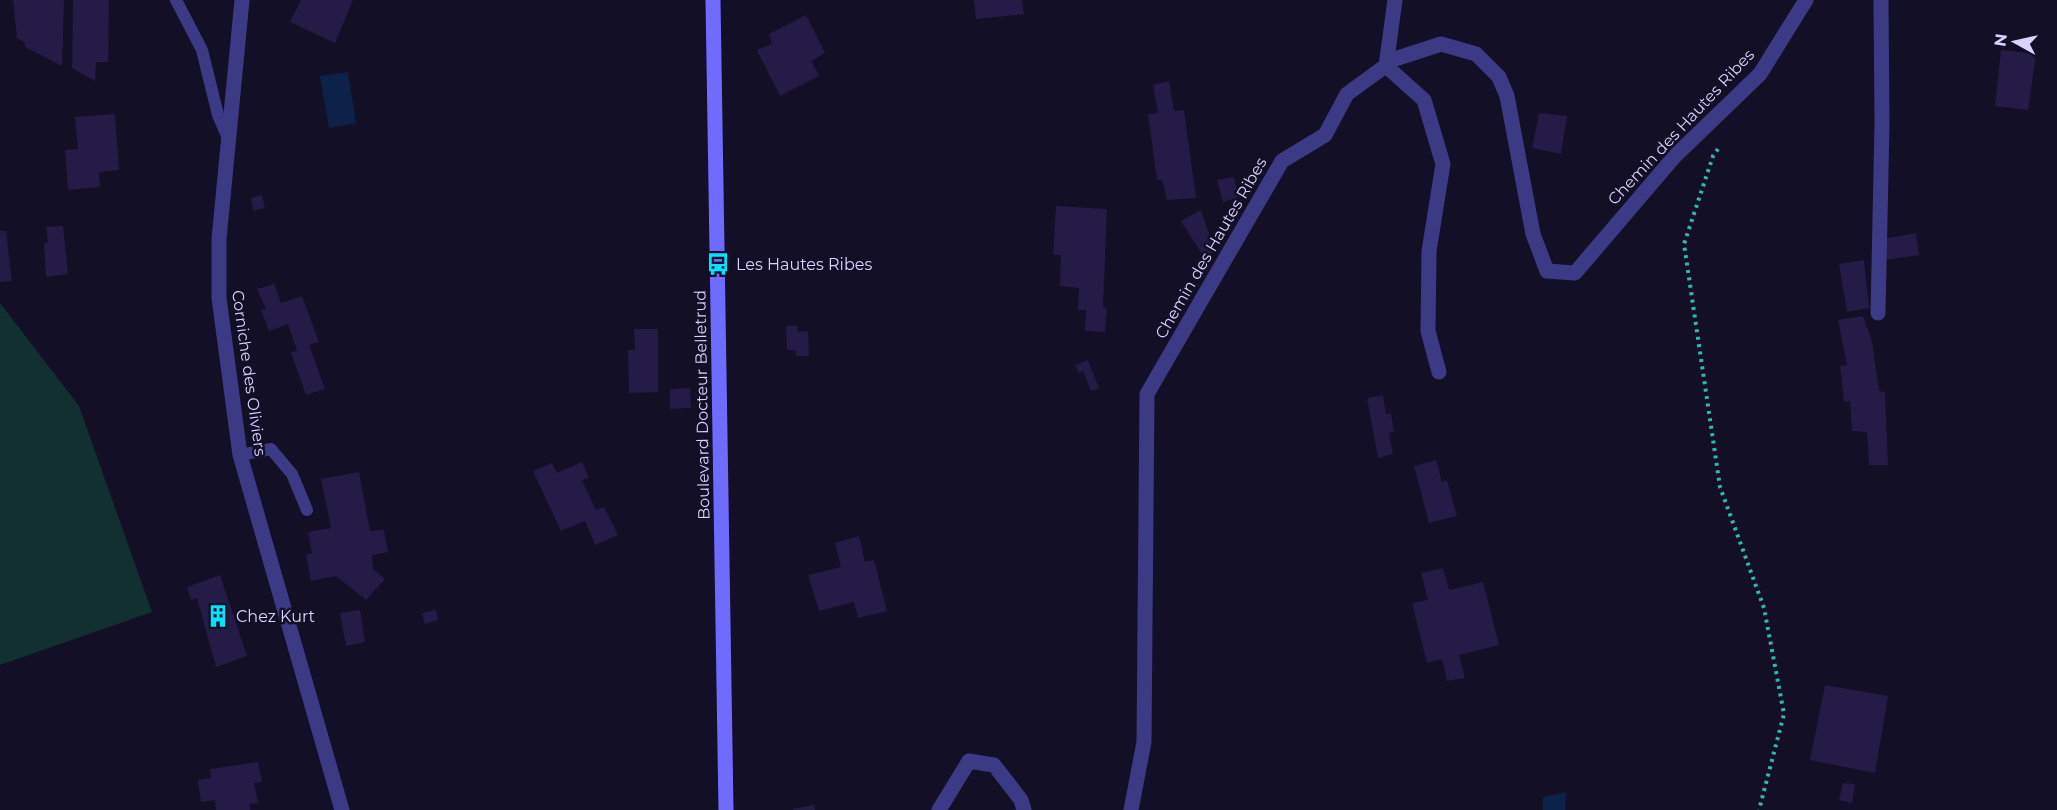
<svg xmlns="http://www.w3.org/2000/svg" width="2057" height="810" font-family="Montserrat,sans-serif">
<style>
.green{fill:#12302f}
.water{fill:#0c2248}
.building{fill:#241b47}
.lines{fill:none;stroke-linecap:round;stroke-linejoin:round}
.path{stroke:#2fb8b0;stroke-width:4;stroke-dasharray:3 4.5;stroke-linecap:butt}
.service{stroke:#3d3a85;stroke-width:12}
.minor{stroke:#3d3a85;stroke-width:15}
.tertiary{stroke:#3d3a85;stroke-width:15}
.secondary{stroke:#6f6bff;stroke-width:15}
.labels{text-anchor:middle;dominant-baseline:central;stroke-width:5;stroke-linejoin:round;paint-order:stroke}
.street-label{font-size:16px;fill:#d9d4ff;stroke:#130f26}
.poi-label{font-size:16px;fill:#d9d4ff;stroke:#130f26;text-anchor:start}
</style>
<rect width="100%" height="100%" fill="#130f26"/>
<path class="green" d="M0 303 79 406 152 612 0 665Z"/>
<path class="water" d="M348 72 356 123 329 128 320 76Z
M1566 792 1565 810H1543V797Z"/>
<path class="building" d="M13 0H64L62 66 25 47 24 42 17 38Z
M73 0H109L108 62H96L95 81 72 68Z
M301 0H353L335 43 290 22Z
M974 0H1022L1024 14 976 19Z
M806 15 825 53 811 61 819 76 780 96 757 50 772 44 769 34Z
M2001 50 2036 54 2028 110 1995 106Z
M1169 81 1174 111 1184 110 1196 198 1167 200 1162 180H1157L1148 114 1158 113 1153 85Z
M1539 113 1567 116 1561 154 1532 148Z
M115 114 119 170 99 172 100 187 68 190 65 150 78 149 75 117Z
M1234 177 1239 197 1223 202 1217 180Z
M262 195 265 208 253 211 251 198Z
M1056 206 1107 209 1103 307 1107 309 1105 332 1085 331 1086 310H1078L1079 288 1060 286 1061 255H1053Z
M1201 210 1215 251 1205 259 1181 221Z
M63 226 68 274 46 277 44 244 48 242 46 227Z
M0 231H6L12 281 0 282Z
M1916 233 1919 255 1886 260 1883 239Z
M1864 260 1869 308 1847 312 1839 264Z
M274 284 281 303 302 296 319 342 309 345 325 389 306 395 291 352 297 351 288 324 269 331 261 310 266 309 257 289Z
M1863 316 1872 341 1879 391 1885 392 1888 465H1869L1867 432 1852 431 1850 401 1844 402 1840 366 1847 365 1838 320Z
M786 326H797L798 332 808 331 809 356H796L795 350H787Z
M634 329H658V392L629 393 628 350H635Z
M1088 360 1099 388 1091 391 1083 371 1079 373 1075 365Z
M690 388 691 408 670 409V389Z
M1383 395 1386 414 1391 413 1394 432 1389 433 1393 454 1378 458 1367 398Z
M1436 460 1442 482 1447 480 1457 516 1429 523 1414 466Z
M582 462 589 478 582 480 596 510 604 507 618 535 595 545 585 521 561 531 533 471 552 463 557 473Z
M359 472 370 531 384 530 388 552 372 555 373 569 385 579 366 600 336 576 311 581 306 555 312 553 308 532 331 528 321 479Z
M859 536 865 562 874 560 887 611 858 618 854 602 819 611 808 575 841 567 835 543Z
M1443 568 1449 590 1483 582 1499 645 1459 655 1465 678 1447 681 1442 659 1427 663 1412 603 1428 600 1421 573Z
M220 575 247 656 216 667 197 598 191 600 187 587Z
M360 610 365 642 346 646 340 613Z
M436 610 438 620 425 624 422 613Z
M1825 685 1888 696 1875 773 1810 760Z
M258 762 262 782 254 783 258 803 249 804 250 810H216L215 800 201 802 198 780 211 778 210 769Z
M1843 783 1855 784 1852 803 1839 800Z
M814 805 815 810H793V809Z"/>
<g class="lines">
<path class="path" d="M1718 149 1713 156 1684 244 1720 487 1764 608 1784 714 1759 810"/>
<path class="service" d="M176 0 202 50 218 115 228 138
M240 455 271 449 292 474 307 510"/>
<path class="minor" d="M242 0 219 239V298L240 455 342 810
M1395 0 1386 66 1424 100 1443 164 1429 251 1428 331 1439 372
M1878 313 1882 125 1881 0"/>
<path class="tertiary" d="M939 810 969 761 994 765 1021 800 1024 810
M1131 810 1144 742 1147 394 1282 161 1325 135 1347 94 1395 59 1441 44 1476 54 1499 77 1507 96 1533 234 1547 271 1575 273 1675 156 1760 74 1806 0"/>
<path class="secondary" d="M713 0 726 810"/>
</g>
<defs>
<g id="bus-bare" transform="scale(1.8)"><path d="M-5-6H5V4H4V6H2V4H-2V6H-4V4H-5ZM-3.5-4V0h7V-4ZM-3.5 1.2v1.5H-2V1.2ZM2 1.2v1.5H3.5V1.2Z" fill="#00e5ff" stroke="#130f26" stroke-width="2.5" paint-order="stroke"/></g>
<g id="building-bare" transform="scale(1.8)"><path d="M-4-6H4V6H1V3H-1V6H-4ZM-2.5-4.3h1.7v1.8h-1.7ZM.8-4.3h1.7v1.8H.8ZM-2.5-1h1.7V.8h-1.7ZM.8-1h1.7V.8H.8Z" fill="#00e5ff" stroke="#130f26" stroke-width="2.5" paint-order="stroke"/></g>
</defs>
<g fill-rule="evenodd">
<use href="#bus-bare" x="718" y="264"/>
<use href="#building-bare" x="218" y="616"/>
</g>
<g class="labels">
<g class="street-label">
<text transform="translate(1681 127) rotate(-47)">Chemin des Hautes Ribes</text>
<text transform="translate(1211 248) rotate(-60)">Chemin des Hautes Ribes</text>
<text transform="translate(249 373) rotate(82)">Corniche des Oliviers</text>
<text transform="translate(702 405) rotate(-91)">Boulevard Docteur Belletrud</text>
</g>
<g class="poi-label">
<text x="736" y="264">Les Hautes Ribes</text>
<text x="236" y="616">Chez Kurt</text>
</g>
</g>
<g transform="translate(2015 42) rotate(278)" stroke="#130f26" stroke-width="4.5" paint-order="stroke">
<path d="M0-4.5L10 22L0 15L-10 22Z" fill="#d9d4ff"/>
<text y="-9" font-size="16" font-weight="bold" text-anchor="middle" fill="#d9d4ff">N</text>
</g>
</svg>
